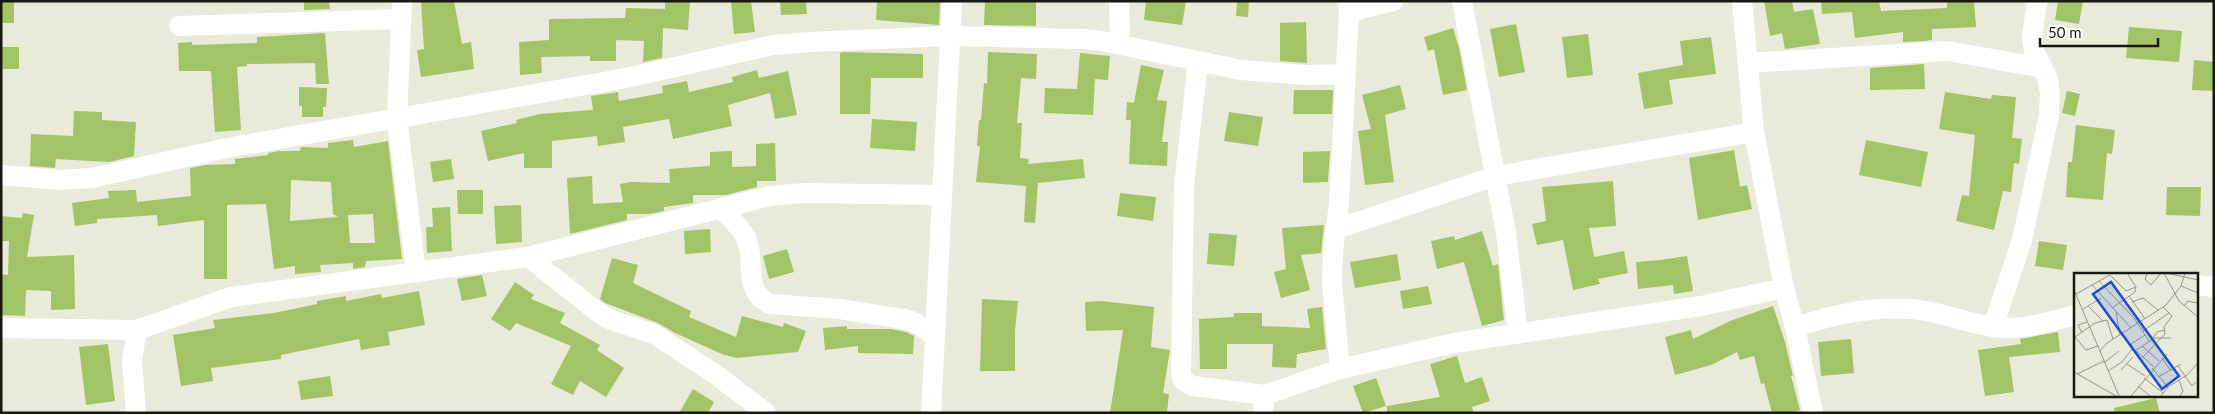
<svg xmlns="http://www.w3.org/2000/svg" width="2215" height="414" font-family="Lato,sans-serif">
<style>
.building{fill:#a2c467;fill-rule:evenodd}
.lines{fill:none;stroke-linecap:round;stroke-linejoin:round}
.minor{stroke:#fff;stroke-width:20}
.inset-road{fill:none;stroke:#96968b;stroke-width:1}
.view{fill:#1d4ed8;fill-opacity:0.15;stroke:#1d4ed8;stroke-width:2.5}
.inset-edge{fill:none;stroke:#181813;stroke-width:2.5}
</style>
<rect width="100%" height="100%" fill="#eaeadb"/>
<path class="building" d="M1 1H14V23H1Z
M304 1H329L330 9 304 10Z
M421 1H454L462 44 471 42 474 69 421 77 417 50 424 49Z
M665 1H690L688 30 663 28 662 58 643 62 644 41 616 40V61H590V56L541 57 542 73 520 75 519 42 549 40V19L625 18 626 8 665 9Z
M731 1H751L755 32 734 34Z
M780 1H806L807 14 781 15Z
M877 1H940L939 25 876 20Z
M985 1H1036V26L984 25Z
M1146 1H1186L1182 25 1144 20Z
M1237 1H1249L1248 17 1236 16Z
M1764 1H1792L1794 12 1813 9 1820 44 1785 49 1782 33 1770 36Z
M1821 1H1879L1881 11 1947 8V1H1974L1976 27 1932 29V40L1924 41 1903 42V32L1855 38 1852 12 1822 14Z
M2058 1H2083L2079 24 2055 20Z
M1306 22 1307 63 1280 61V23Z
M1516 24 1525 72 1499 77 1490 29Z
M2129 27 2182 31 2179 62 2126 58Z
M1453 28 1459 48 1467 90 1443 95 1434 49 1428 51 1424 37Z
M325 33 329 84H316L315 63 247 64V66L237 67 241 130 215 132 211 71H179L178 43 192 42V45L257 43V37Z
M1588 34 1593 75 1567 78 1562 37Z
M1711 37 1716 74 1669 80 1673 104 1644 109 1638 73 1683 65 1680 41Z
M1 47H19V69H1Z
M843 52 923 54V78H871L870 114H840V53Z
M988 52 1037 54 1036 79 1021 78 1017 123H1022L1020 158 1029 159 1028 164 1083 159 1085 178 1038 183 1035 223 1024 222 1026 186 976 182 980 146H977L979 120H981L984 83 987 84Z
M1080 53 1110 56 1108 80 1095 79 1093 115 1044 113 1045 88 1077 89Z
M2194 60 2214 62V91L2192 90Z
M1924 64 1925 89 1870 90V68Z
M1141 65 1164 70 1157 100 1167 101 1162 142H1168L1167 166 1129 164 1131 120H1126L1127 102 1134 103Z
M757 70 759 78 788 71 797 115 775 119 770 93 728 105 732 126 673 139 669 119 623 127 625 142 598 146 597 136 552 141V168H524V153L488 161 481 131 517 123 516 120 540 114 593 110 591 96 618 92 619 101 663 93 662 86 687 81 689 92 733 82 732 77Z
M1400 85 1406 109 1385 115 1394 182 1365 185 1358 131 1371 129 1362 95Z
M299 87 327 88 326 107H323V117H302V106H299Z
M1294 90H1333L1332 114H1293Z
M2067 91 2080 94 2075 116 2062 113Z
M1945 92 1991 99 1992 95 2016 97 2012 138 2022 139 2019 164 2014 163 2011 192 2003 191 1994 230 1956 221 1962 195 1969 196 1975 135 1939 129Z
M74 111 102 112V120L136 122 134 156 109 162 56 159 55 168 30 166 31 134 73 136Z
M1229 112 1263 117 1258 146 1224 141Z
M872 119 917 122 915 151 870 148Z
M2076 125 2115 130 2112 154 2107 153 2103 200 2066 197 2068 162H2072Z
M353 140 354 147 388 141 402 259 366 261 365 267 353 269V263L320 265 321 272 295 274V266L274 269 266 204 227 205V279H204V220L158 226 157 215 97 219V223L75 226 72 203 109 198 108 191 136 190 137 202 191 196 190 168 206 165 235 164V159L268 155V153L279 151H300L301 147 328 148V143ZM291 180 331 182 333 214 338 217 290 221ZM373 214 375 243H350L348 215Z
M1866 140 1928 152 1921 187 1859 175Z
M775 143 776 181H757V187L726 195H693V203L664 207V211L649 214H627V220L570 234 567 178 592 176 593 204 623 202 620 184 630 182 670 183 669 169 710 166V152L732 151V167L756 166V144Z
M1734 150 1740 187 1747 185 1752 209 1698 220 1689 158Z
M1330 151 1328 182 1303 183V152Z
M451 159 454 179 433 182 430 162Z
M1613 181 1616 226 1589 228 1594 257 1624 251 1628 273 1598 279 1600 284 1573 290 1563 240 1537 245 1532 224 1546 221 1542 187Z
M2167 187H2201L2200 216 2166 215Z
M457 190H483V214H458Z
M1120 193 1156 197 1153 221 1117 216Z
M521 205 522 242 496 244 494 206Z
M450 207 452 251 427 253 426 227H433L432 208Z
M23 213 34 215 27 257 74 255 75 309 51 310V291L26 290 25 316 1 315V274L8 275 9 241H1V216L22 218Z
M1324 225 1321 253 1301 255 1310 290 1281 298 1274 272 1286 269 1282 228Z
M710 229 711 252 685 254 684 231Z
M1482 231 1493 266 1498 264 1504 320 1482 326 1464 262 1437 269 1431 241 1454 236 1455 240Z
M1209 233 1237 235 1234 266 1207 264Z
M2039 241 2067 245 2063 270 2035 266Z
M787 249 794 272 769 279 763 256Z
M1397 254 1401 280 1355 288 1350 262Z
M1687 256 1693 291 1674 294 1673 285 1638 289 1636 262 1660 260Z
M612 258 638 265 633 283 691 311 689 317 736 337 742 316 783 327 784 323 806 331 798 352 737 358 724 355 673 332 658 323 605 303 600 299Z
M482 275 487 296 462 301 457 279Z
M515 282 534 295 531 299 565 313 560 323 600 345 597 350 624 368 606 397 580 381 573 395 551 384 571 346 516 323 510 331 491 319Z
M1428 286 1432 304 1403 309 1400 291Z
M419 291 425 325 388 332 390 345 361 350 359 339 281 355V359L211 368 213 381 181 386 173 335 215 328 213 320 274 313 317 304V301L346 296V301L381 294 382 298Z
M982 299 1018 301 1015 330V371H980Z
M1101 301 1154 307 1151 347 1170 350 1163 393 1169 394 1167 413H1110L1123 330 1086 331 1085 302Z
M1773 306 1785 342 1793 376H1791L1800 410 1792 413H1772L1764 383 1761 384 1754 356 1740 360 1737 352 1711 365 1675 375 1665 337 1691 330 1693 339 1730 321Z
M1322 307 1326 349 1297 354 1296 368 1272 367 1273 344H1227V369H1200L1199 319 1234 317V313H1262V326L1310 328 1307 309Z
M847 326V329H891L906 332 914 336 913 354 858 353V346L825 350 823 328Z
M2058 332 2060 352 2009 357 2014 392 1985 396 1978 350 2021 344 2020 339Z
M1851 339 1854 373 1821 376 1818 342Z
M108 344 115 401 86 405 79 347Z
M1457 356 1465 383 1482 377 1490 401 1472 407 1474 413H1387V406L1440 397 1430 364Z
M330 376 333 396 301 400 298 381Z
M1376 378 1386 406 1363 413 1353 386Z
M693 389 714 402 708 413H679Z
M2156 398 2160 413H2115L2114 408Z"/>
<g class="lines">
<path class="minor" d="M402 1 397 119 416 272
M1119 1 1120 45
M1462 1 1506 233 1518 334
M1742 1 1754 132 1784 288 1795 327 1813 413
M1349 12 1393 1
M179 26 400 19
M1198 62 1184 186 1181 375 1184 381 1193 386 1265 395 1340 369 1454 343 1701 306 1784 288
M1748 63 1948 51 2043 68
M1 175 59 180 92 178 227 148 626 78 773 45 810 42 950 36 1084 39 1102 41 1241 70 1306 75 1345 74
M721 208C729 217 741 227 746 238 757 262 741 289 770 304L840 309 909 320 916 323 934 336
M1336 229 1496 176 1754 132
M528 257 599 313 611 320 654 334 719 377 766 413
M2196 285 2214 287
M1795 327C1833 315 1870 306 1911 309 1939 311 1965 323 1993 327 2021 331 2048 322 2075 315
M1993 327 2022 240 2049 115 2050 95 2048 79 2034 51 2032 37 2037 1
M1 328 137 330 231 297 528 257 770 196 803 193 942 195
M1340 369 1332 284 1333 252 1339 202 1349 12 1348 1
M136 413 132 361 137 330
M931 413 952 1
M1263 413 1265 395"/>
</g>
<g transform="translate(2074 273)">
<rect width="124" height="124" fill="#eaeadb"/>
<path class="inset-road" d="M53 0 62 14M73 0 71 6 77 12 87 0M90 0 105 28 124 44M92 0 124 7M25 8 60 45 75 68M18 12 57 55M107 13 124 20M0 17 45 123M2 21 36 2 52 18 62 14M55 23 71 46M58 29 69 25 84 37M14 33 29 48M110 33 114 28 124 30M38 35 61 19 62 14M8 37 27 25M42 39 46 62M69 58 95 40M8 60 4 52 13 49M1 64 21 50 33 47 39 66M1 64 12 77 24 73M80 65H97M68 73 85 88M61 77 80 94M62 77 78 67 83 59 91 57M26 78 33 70 92 32 107 13 111 0M69 84 91 61 90 54 98 43 89 34M88 85 97 98M31 89 45 78M53 91 71 103M104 93 118 113 122 109M78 95 94 114M47 97 59 84M34 98 48 89 59 75 57 71 71 62M0 99 42 123M3 101 30 88M84 104 107 91M70 105 89 120M105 107 109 118 106 123M64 113 76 123M57 123 93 81M87 123 94 114 113 102 124 90"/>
<path class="view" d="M37 9 105 103 88 116 19 21Z"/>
<rect width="124" height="124" class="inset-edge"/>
</g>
<rect width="2215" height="414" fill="none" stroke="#181813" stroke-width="5"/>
<path d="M2040 38v8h118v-8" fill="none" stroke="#181813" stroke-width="2.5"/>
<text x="2048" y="38" font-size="15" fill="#181813" stroke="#ffffff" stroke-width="4" paint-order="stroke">50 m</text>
</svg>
